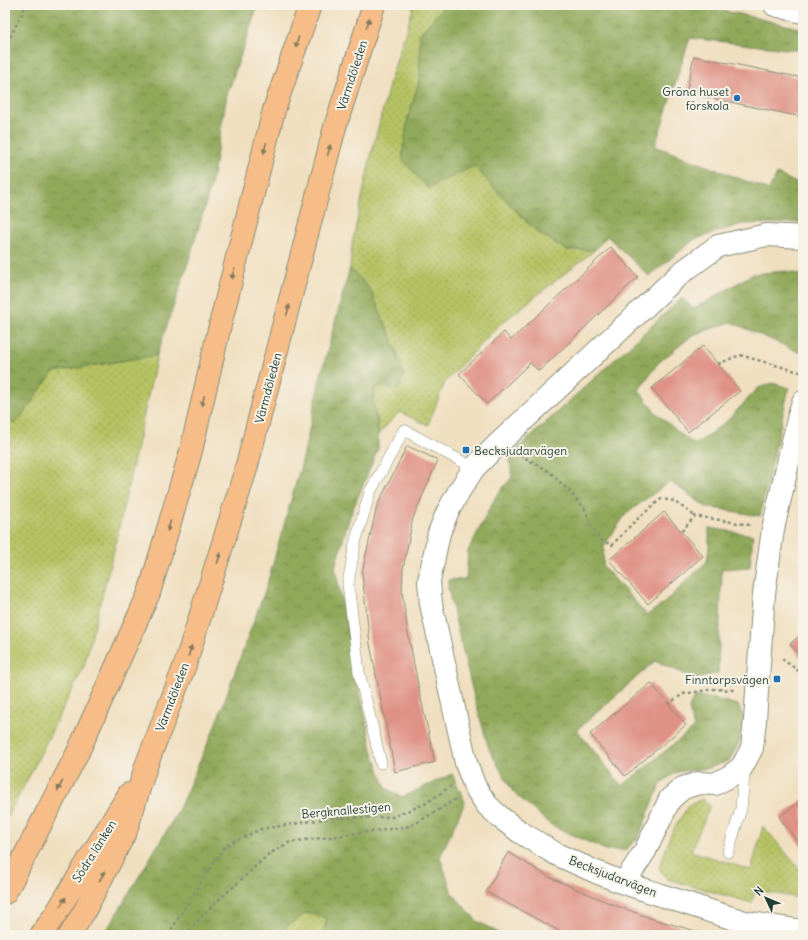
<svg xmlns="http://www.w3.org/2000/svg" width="808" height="940" font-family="Delius,sans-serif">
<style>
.green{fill:url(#green-dots);stroke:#6a804c}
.forest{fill:url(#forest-crowns);stroke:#587247}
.building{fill:#df9185}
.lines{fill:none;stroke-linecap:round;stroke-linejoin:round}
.service-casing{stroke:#888e7a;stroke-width:12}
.minor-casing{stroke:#888e7a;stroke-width:24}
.motorway-casing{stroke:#888e7a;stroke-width:24}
.path{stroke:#888e7a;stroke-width:2.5;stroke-dasharray:3 3;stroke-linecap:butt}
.service{stroke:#fff;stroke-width:11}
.minor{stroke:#fff;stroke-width:22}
.motorway{stroke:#f7bd88;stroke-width:22}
.oneway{fill:#80775a}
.poi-dot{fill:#1f6fb2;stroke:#f7f3e8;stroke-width:1.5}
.labels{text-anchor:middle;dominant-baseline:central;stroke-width:4;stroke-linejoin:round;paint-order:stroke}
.street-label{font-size:12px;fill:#1f3d34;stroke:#f7f3e8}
.poi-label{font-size:12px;fill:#1f3d34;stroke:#f7f3e8;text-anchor:end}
</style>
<defs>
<pattern id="green-dots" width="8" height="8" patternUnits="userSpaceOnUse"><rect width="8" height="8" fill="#b6c264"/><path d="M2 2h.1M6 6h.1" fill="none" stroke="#939f53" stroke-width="1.8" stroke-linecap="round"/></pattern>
<pattern id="forest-crowns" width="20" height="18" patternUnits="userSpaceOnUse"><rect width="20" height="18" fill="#90a85a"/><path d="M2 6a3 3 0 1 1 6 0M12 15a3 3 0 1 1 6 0" fill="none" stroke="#758a4b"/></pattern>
</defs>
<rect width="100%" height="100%" fill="#f7f3e8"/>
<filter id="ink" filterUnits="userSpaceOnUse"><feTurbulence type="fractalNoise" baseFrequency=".025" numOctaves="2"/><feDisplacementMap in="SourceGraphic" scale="8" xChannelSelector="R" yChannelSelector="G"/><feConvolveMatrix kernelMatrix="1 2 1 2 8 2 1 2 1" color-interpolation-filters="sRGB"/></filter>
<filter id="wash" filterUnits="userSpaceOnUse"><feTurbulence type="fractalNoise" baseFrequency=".012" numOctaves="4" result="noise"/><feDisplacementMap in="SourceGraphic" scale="16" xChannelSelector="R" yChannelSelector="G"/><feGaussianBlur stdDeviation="0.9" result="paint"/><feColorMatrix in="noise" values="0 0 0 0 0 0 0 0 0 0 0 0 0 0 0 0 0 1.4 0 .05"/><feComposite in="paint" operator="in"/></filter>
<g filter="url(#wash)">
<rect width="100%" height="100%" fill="#f0dfbf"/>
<path class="green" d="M414 5H445L420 34V78L407 122 428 188 474 165 503 197 537 232 567 250H595L499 325 445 382 428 425 399 412 378 435V424L372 400 376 385 404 376 393 341 370 289 350 268 352 244 371 155 391 78Z
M157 355 114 550 84 666 31 773 5 821V415L15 425 53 372Z
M702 799 710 806 691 851 751 870 763 826 803 873V899L755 890 752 903 667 879 659 868 671 834 688 806Z
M306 913 327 918 323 935H280L287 926Z"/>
<path class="forest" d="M5 5H258L227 95 211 186 189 260 157 355 53 372 15 425 5 415Z
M445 5H692L740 14 803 29V51L690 38 655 146 769 190 777 174 803 186V222L742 224 695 239 649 276 607 236 595 250H567L537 232 503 197 474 166 428 188 402 159 407 122 420 78V34Z
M350 268 370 289 393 341 404 376 398 389 376 386 372 400 378 424V449L350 516 335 567 372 750 386 788 402 797 452 774 465 802 440 857 452 893 477 921 503 935H323L327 918 306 913 287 926 280 935H104L177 813 214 729 266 588 303 458 319 383 338 311Z
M786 271 803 275V347L801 353 731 322 693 335 658 363 639 390 654 411 676 430 695 445 727 421 758 388 773 383 789 388 760 516 706 507 681 489 669 482 626 514 604 546 603 566 647 615 663 604 707 561 709 548V528L753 535 750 567 722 569 718 673 696 679 655 661 577 730 622 786 694 728 689 708 695 696 716 699 738 705 744 718 741 739 729 761 708 768 677 772 661 783 638 838 625 850H606L551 825 513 792 489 749 473 693 448 589 449 580 466 579 468 551 496 496 512 477 509 456 682 298 694 309 753 274Z"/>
<g id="blocks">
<path class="building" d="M694 56 803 78 802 117 686 93Z
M611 247 638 277 539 371 530 363 487 404 459 374 504 332 511 340Z
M703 346 740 391 688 432 652 388Z
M407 446 438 460 413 518 403 569 402 591 407 627 419 690 435 762 395 772 370 644 362 573 377 506Z
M664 512 703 556 648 604 609 560Z
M803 633V660L790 644Z
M651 683 686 725 625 776 590 734Z
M803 799V849L779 817Z
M508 852 549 877 609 903 653 919 710 935H567L486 892Z"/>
</g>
</g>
<g filter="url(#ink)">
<use href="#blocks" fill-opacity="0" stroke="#888e7a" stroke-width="1"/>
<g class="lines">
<g class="service-casing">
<path id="service" d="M381 763 359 672 348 584 355 543 370 492 404 430 474 468
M728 852 741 809 745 764"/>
</g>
<g class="minor-casing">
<path id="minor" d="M775 5 803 12
M803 237 767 235 718 246 681 273 498 444 474 468 459 491 447 513 439 533 429 581 431 604 466 763 475 787 487 805 501 818 520 832 556 854 596 872 624 883 722 915 745 922 803 931
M624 883 645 851 670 799 683 788 699 783 715 784 730 776 742 767 752 748 755 720 764 594 773 529 799 415 803 402"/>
</g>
<g class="motorway-casing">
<path id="motorway" d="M5 893 10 884 78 752 149 593 191 451 220 325 274 110 310 5
M41 935 55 915 129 794
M70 935 84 912 126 831 146 766 185 665 246 469 335 127 374 5"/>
</g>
<path class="path" d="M5 48 26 5
M718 364 740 355 803 373
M520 455 550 472 570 492 585 509 592 527 601 540 612 545 635 521 661 499 674 501 695 516
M682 531 695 516 750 525
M782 659 803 674
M668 704 683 694 714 689 735 690
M168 935 203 879 225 846 261 829 331 818 392 817 425 804 451 786
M185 935 211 907 269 854 290 842 376 831 410 826 430 815 456 799"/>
<use href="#service" class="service"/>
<use href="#minor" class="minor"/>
<use href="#motorway" class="motorway"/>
</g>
<defs><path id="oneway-solid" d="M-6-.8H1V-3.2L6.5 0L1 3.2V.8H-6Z"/></defs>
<g class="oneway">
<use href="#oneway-solid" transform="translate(368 23) rotate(-72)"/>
<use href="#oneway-solid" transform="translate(297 42) rotate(108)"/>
<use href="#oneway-solid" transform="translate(265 148) rotate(104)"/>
<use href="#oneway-solid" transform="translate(329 150) rotate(-75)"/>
<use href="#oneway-solid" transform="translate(233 274) rotate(104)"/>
<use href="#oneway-solid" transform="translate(288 310) rotate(-75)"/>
<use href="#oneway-solid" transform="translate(203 401) rotate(103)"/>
<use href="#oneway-solid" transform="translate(169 526) rotate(106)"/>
<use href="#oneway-solid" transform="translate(219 558) rotate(-73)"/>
<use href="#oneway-solid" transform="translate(190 651) rotate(-72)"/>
<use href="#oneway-solid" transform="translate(60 786) rotate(117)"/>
<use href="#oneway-solid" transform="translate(102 876) rotate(-62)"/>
<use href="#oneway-solid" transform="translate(63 902) rotate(-58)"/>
</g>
</g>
<g class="poi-dot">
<circle cx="737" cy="98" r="4"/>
<rect x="462" y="446" width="8" height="8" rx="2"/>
<rect x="773" y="675" width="8" height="8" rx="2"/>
</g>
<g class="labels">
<g class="street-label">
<text transform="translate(352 75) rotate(-72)">Värmdöleden</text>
<text transform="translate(268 388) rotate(-75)">Värmdöleden</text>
<text transform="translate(172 697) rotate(-69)">Värmdöleden</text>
<text transform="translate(346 810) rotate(-5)">Bergknallestigen</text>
<text transform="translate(94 851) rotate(-58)">Södra länken</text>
<text transform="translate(613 876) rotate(21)">Becksjudarvägen</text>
</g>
<g class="poi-label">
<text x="729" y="91">Gröna huset<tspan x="729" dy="14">förskola</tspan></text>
<text x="474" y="450" text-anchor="start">Becksjudarvägen</text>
<text x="769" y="679">Finntorpsvägen</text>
</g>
</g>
<rect width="808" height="940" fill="none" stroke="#f7f3e8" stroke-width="20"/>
<g transform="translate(766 898) rotate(314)" stroke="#f7f3e8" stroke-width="3" paint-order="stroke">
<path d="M0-3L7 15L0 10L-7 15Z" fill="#1f3d34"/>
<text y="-6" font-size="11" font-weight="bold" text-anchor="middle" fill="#1f3d34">N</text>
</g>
</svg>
